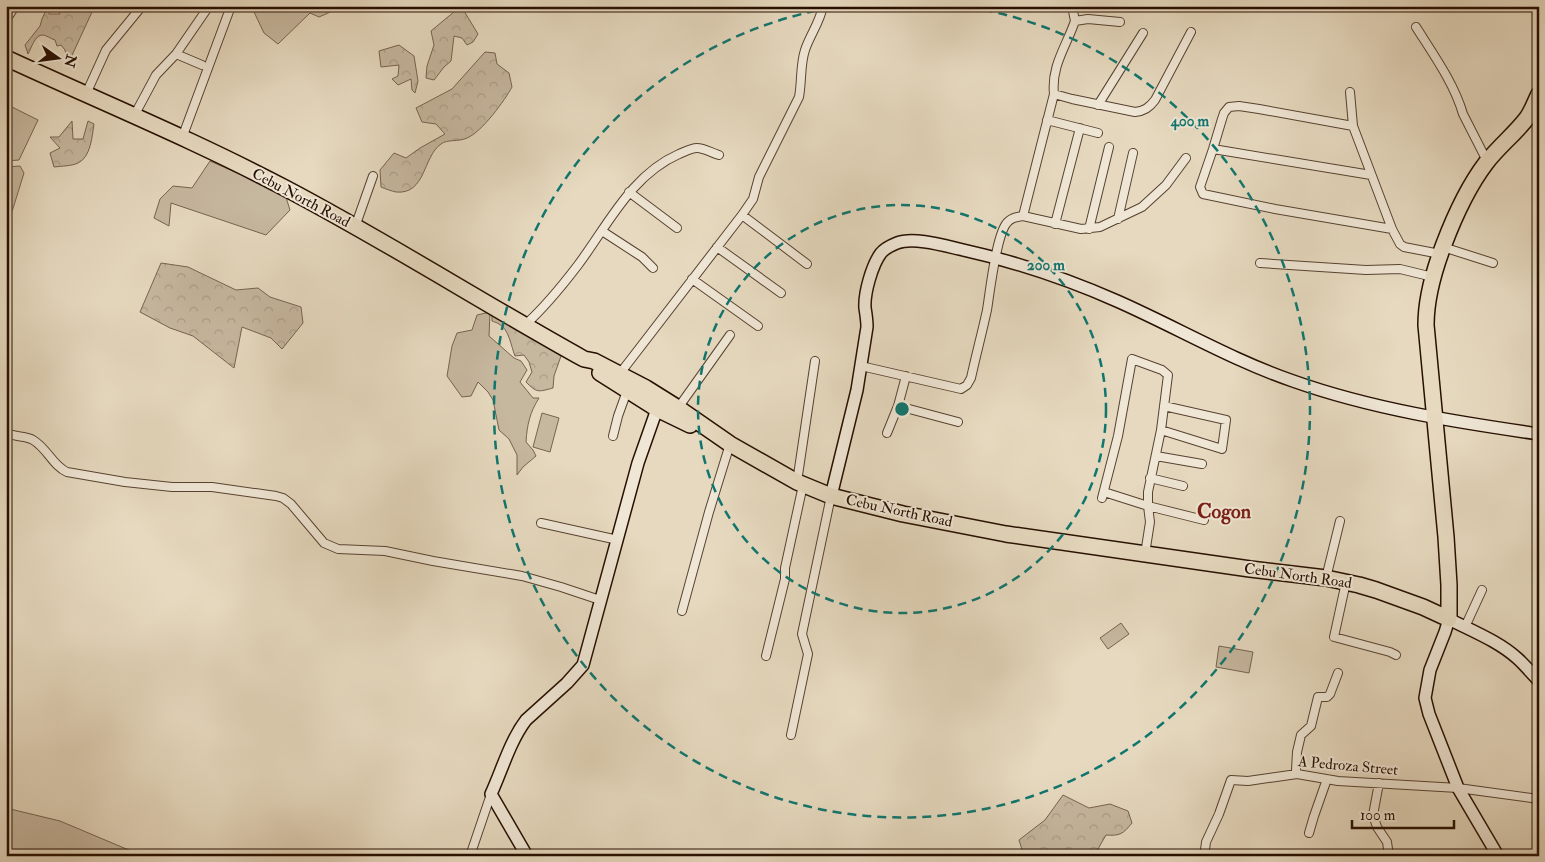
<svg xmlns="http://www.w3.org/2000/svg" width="1545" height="862" font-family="'IM FELL Double Pica',serif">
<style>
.grass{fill:#c6b79f;stroke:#766350}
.forest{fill:url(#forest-crowns);stroke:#766350}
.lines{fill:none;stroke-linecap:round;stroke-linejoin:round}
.stream{stroke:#735f4c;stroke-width:2}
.street-casing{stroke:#574230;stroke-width:10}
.secondary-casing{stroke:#270f00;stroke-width:14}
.highway-casing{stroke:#270f00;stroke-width:18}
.street{stroke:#efe6d5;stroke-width:8}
.secondary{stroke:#efe6d5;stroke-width:11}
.highway{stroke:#e6d9bf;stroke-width:15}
.ring{fill:none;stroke:#0f766e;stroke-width:2.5;stroke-dasharray:9 6}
.labels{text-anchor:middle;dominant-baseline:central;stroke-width:4;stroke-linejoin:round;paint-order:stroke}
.street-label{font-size:15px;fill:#270f00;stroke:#efe6d5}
.district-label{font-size:20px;font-weight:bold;fill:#7a1f14;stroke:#efe6d5}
.centre{fill:#0f766e;stroke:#efe6d5;stroke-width:2.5}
.ring-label{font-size:15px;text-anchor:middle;font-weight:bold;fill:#0f766e;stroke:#efe6d5;stroke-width:4;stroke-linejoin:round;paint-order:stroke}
</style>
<defs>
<pattern id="forest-crowns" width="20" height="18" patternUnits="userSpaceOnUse" patternTransform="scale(1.25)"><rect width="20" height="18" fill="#c6b79f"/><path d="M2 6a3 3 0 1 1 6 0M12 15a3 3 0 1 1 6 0" fill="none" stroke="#aa9c87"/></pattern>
</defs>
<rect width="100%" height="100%" fill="#e6d9bf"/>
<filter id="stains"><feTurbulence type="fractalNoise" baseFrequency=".004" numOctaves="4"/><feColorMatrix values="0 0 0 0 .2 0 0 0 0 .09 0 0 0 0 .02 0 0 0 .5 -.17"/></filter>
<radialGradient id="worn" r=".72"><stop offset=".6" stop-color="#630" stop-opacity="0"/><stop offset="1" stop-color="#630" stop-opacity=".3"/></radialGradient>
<path class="grass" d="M264 6H336L335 10 319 17 310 13 278 44 264 33 254 12Z
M6 104 38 120 19 160 6 161Z
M210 161 285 194 290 210 266 235 171 203 169 226 154 218 160 199 173 186 192 188Z
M20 166 24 173 6 231V167Z
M490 312 489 336 514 358 521 361 527 370 520 382 533 398H539C530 412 527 425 526 442L533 450 536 456 523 467 517 475V455L509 439 499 430 493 400 488 392 478 382 471 396 462 397 447 376 452 346 457 333 472 330 477 315Z
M542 413 559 418 550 452 533 447Z
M1121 623 1129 634 1108 649 1100 638Z
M1219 646 1253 652 1249 673 1216 667Z
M6 808 60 821 143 856H6Z"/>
<path class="forest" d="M48 6H49V14H60L56 6H99L92 12 68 64 65 50 61 45 57 46 55 40C51 39 46 35 43 35 35 34 31 49 28 54L25 45 40 26 42 19Z
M461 6 478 34 473 42 467 45 462 38 454 36 451 61 444 67 434 80 426 78 427 66 434 45 431 31Z
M399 45 414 56 418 81 415 93 412 90 411 79 398 85 392 79 398 76 399 65 381 67 379 51Z
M485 52 495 53 497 64 509 73 512 87C505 100 482 132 467 138 459 142 447 139 441 144 423 156 426 195 396 192 391 191 386 189 381 187L380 170 394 153 406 158 420 148 445 134 436 124 422 122 416 108 452 89Z
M72 121 73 139H83L88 121 94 124C92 136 91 157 78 163 72 166 62 166 54 167L50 153 60 148 50 137H59Z
M161 263 188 267 236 290 258 288 270 297 301 307 303 323 282 349 271 338 242 327 234 368 193 336 170 328 140 312Z
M492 315H495L552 348 561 356 554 376 553 388C538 392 537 393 526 382L532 372 529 362 524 355 515 356C511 346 509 329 499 324 496 322 494 322 492 321Z
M1063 795 1089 808 1110 804 1128 811 1132 823C1123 834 1120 836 1106 835L1094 856H1024L1019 840 1045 820Z"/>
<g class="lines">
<path class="stream" d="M1539 136 1536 153 1539 157"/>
<g class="street-casing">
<path id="street" d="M1074 6 1073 11 1075 21
M6 20 15 6
M1416 27C1433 54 1454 83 1463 114L1487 161
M176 54 202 65
M1350 92 1353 126 1392 229 1400 244 1404 247 1440 254
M86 94 106 50 142 6
M1054 94 1072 99 1135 112C1144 111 1149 108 1155 100L1191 32
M1098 105 1143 33
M134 116 156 75 176 54 209 6
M1047 120 1098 133
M1353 126 1259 109 1239 106 1229 107 1224 113 1222 119 1213 149 1200 187 1203 194 1275 209 1392 229
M182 138 231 6
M1213 149 1371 175
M629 192 677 228
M742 215 807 264
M1023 216 1054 94C1051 66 1066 47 1075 21L1088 19 1120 22
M1118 219 1133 153
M1055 224 1080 128
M355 227 373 176
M1089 229 1109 147
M602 231 642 257 653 268
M717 247 781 293
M1443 247 1493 263
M1260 263 1366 270 1400 269 1433 277
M692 279 758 326
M525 325C545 307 562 286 578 265 608 225 631 175 679 154 684 152 691 148 697 148 704 148 712 153 719 155
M861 366 961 389 967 385 971 378C976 355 982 333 987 310 990 291 996 238 1006 224 1010 218 1016 217 1023 216L1081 229 1100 227 1142 207 1166 185 1186 158
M618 376 742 215 753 199 759 177 799 97C802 81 800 65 805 50 810 35 820 22 823 6
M898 406 958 422
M678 408 730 335
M1161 430 1222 449 1226 420 1164 406
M6 432C14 438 25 435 33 440 47 448 53 466 67 472L125 482 172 487H212L276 496 283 498 291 504 324 543 338 549 385 551 433 561 522 576 561 587 600 600
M887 433 898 406 906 376
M613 436 618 416 627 391
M1156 456 1202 464
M1150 478 1183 486
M797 482 815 361
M1104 492 1148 506 1204 520
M1102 498 1118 436 1132 359 1162 370 1168 375 1161 430 1148 492V506L1150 522 1145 554
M541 523 618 540
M1326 578 1340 521
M1346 582 1334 637 1390 652 1396 655
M682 611 709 512 730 444
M1465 627 1482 590
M766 656 785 579V568L803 485
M791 735 808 654 802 634 831 496
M1297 774 1296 770 1297 752 1301 735 1311 726 1318 697H1327L1330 694 1338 673
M1379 783 1373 815 1377 827 1387 842 1389 856
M1309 833 1314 816 1327 779
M1205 850 1206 842 1219 814 1231 780 1248 781 1297 774 1338 781 1458 788 1539 799
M470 856 491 794"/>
</g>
<g class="secondary-casing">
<path id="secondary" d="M831 496 857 390 867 327C867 320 866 314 865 308 864 293 872 265 881 253 885 248 892 245 897 243 913 237 942 245 959 249 1013 261 1065 278 1117 301 1176 327 1232 360 1293 381 1372 409 1456 422 1539 434
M527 856 491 794C502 770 510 741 526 720L567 683 583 665 638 463 657 409 660 404
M1498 856 1458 788 1429 714 1425 698 1430 670 1445 632 1449 619C1472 631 1498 641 1517 658 1525 665 1532 674 1539 681"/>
</g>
<g class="highway-casing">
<path id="highway" d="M6 58C99 101 194 140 285 188 386 241 483 303 584 359L594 361 646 388 678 408 730 444 797 482 831 496 903 514 1006 534 1250 569 1326 578 1359 585 1376 590 1423 607 1449 619V585L1446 537 1426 325C1426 297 1434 270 1444 244 1455 215 1467 188 1486 163 1498 147 1515 134 1527 118 1532 111 1535 102 1539 94
M600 373 657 409 690 425"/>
</g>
<use href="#street" class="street"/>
<use href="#secondary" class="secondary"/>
<use href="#highway" class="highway"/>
</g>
<g class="ring">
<circle cx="902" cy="409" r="204"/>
<path d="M969 7A408 408 0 1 1 835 7"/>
</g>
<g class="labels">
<g class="street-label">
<text transform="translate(301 198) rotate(28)">Cebu North Road</text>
<text transform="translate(899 511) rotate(12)">Cebu North Road</text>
<text transform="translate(1298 576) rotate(8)">Cebu North Road</text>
<text transform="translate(1348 766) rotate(5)">A Pedroza Street</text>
</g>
<g class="district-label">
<text x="1224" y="511">Cogon</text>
</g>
</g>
<circle cx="902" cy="409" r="8" class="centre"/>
<g class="ring-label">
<text x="1190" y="126">400 m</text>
<text x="1046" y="270">200 m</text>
</g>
<rect width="1545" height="862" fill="none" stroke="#e6d9bf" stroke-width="25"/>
<rect x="8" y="8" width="1530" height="847" fill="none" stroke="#270f00" stroke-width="2.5"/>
<rect x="12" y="12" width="1520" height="837" fill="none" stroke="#270f00"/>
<g transform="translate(58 58) rotate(104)" stroke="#efe6d5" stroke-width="4" paint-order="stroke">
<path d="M0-4L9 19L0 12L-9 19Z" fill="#270f00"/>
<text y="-8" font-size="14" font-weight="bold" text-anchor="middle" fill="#270f00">N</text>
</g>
<path d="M1352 820v8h102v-8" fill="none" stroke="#270f00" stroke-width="2.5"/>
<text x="1360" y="820" font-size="15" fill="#270f00" stroke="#efe6d5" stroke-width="4" paint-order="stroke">100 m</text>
<rect width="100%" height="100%" filter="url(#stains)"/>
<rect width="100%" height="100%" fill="url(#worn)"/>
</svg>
